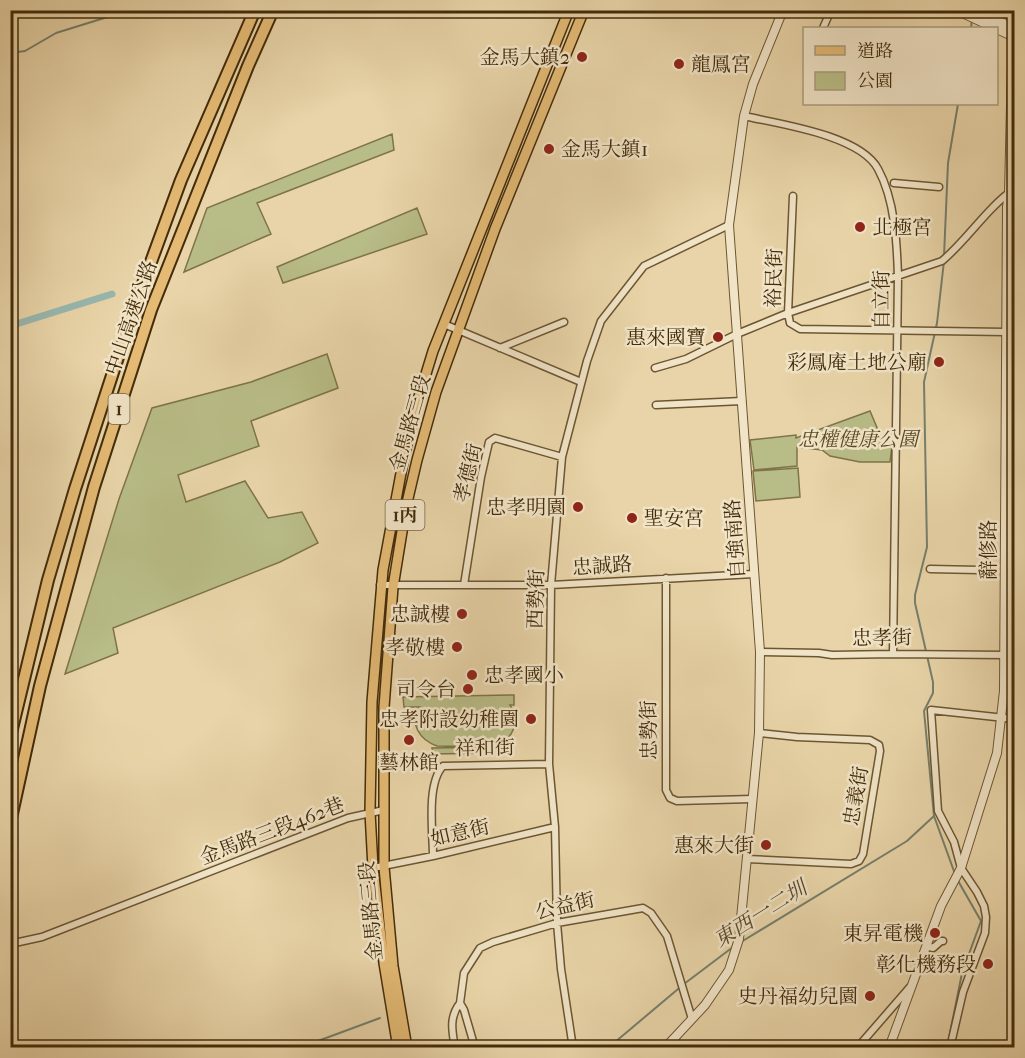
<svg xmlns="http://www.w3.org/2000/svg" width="1025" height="1058" font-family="'IM FELL French Canon','Noto Serif TC',serif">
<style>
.green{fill:#b8bc86;stroke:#7e7448;stroke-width:1.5}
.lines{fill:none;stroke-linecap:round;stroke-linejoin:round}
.stream{stroke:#767f6d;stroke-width:2}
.canal{stroke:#98b7af;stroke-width:7}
.minor-casing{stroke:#6c5632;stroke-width:9}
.tertiary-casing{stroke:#6c5632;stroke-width:10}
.primary-casing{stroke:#432c0b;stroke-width:12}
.motorway-casing{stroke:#432c0b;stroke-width:14}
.minor{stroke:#f0e3c6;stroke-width:6}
.tertiary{stroke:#f0e3c6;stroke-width:8}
.primary{stroke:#e4ba74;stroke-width:9}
.motorway{stroke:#e4ba74;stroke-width:10}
.poi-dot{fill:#8f2418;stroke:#f0e3c6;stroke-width:2}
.labels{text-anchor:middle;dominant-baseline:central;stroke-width:5;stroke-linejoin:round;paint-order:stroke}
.shield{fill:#f0e3c6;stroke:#776343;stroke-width:1.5}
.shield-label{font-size:18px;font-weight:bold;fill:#432c0b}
.poi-label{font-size:20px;fill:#432c0b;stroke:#f0e3c6;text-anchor:end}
.street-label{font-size:20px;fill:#432c0b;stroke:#f0e3c6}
.park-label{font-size:20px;font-style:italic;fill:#5a4924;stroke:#f0e3c6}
.water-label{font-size:21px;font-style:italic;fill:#54482c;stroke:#f0e3c6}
</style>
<rect width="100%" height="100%" fill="#e8d4a8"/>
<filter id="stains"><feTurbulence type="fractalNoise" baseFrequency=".00333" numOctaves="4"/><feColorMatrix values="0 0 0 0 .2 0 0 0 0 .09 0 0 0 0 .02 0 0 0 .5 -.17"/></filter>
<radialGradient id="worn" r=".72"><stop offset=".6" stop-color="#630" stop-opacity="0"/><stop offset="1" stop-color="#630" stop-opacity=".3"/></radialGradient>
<path class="green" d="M392 134 394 150 257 203 271 234 184 272 207 208Z
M417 208 427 234 283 283 277 267Z
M327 354 338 388 251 421 259 446 178 475 186 502 245 481 268 518 302 512 318 543 280 562 113 628 118 653 65 674 119 499 152 408 251 382Z
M870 411 884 444 892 446 890 462H860L830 456 822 450 797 447V466L754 470 750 440 796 435V438Z
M798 468 800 497 756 501 753 471Z
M514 695V705H510C520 721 514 741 494 745 476 748 455 746 437 746 420 740 408 723 420 707H404L403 697Z
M494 747V753L432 754V748Z"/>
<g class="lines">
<path class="stream" d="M971 28 973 10
M10 53 25 51 56 33 130 10
M944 256 948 163 958 104
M944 261 937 323 924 382 927 547 915 595V603L933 682V693L924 711 934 816 955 874
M741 942 907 841 934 816
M299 1048 380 1018
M608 1048 684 984 733 947
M947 1048 962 973 981 921 957 879"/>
<path class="canal" d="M10 326 112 294"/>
<g class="minor-casing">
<path id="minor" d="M823 28 831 10
M744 116C779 124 860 135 878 169 895 200 897 243 898 277L893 654
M894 183 939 187
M793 196 788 313 790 323 800 329 1006 332
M444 324 581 382
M500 348 564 322
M655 368 686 359 737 334 788 313 942 261C968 239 986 209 1014 189
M656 405 742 401
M930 569 979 570
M666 578V790L670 798 677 801 752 799
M380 585H551L754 574
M464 585 481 477 489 442 495 438 562 457
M760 652 819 653 832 655 893 654 1005 655
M433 856C433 833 426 784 443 766L549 764
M747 859 851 864 859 861 863 854 880 751 879 745 870 740 797 737 759 733
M373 868 433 856 555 827
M10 944 42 937 348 818 384 810
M926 946 933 948 941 941H943
M455 1048C452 1031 449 1017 460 1003
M475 1048 464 1010 460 1003 464 973 480 948 493 942 557 923 643 908 651 913 667 936 692 1019
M573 1048 561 969 557 923 555 827 549 764 551 585 562 457 587 361 601 321 644 266 729 225
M857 1048 910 987
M950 1048 963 992 985 933 986 917 984 906 977 892 961 868 954 842 938 811 931 710 1014 719"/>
</g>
<g class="tertiary-casing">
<path id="tertiary" d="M956 10 1014 37
M975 10 1014 28
M665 1048 705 1005 729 970 739 939 759 733 760 652 729 225 744 116 753 84 783 10
M889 1048 941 906 961 868 997 753 1004 691 1007 207 1009 193 1012 62 1014 33"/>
</g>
<g class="primary-casing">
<path id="primary" d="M398 1048 384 963 373 868 370 812 372 702 383 570 404 457 414 413 433 351 569 10
M407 1048 393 966 384 867V707L393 587 406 507 417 460 436 392 495 229 584 10"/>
</g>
<g class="motorway-casing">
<path id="motorway" d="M10 737 48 580 75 489 133 311 181 180 255 10
M10 823 40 686 94 487 151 310 248 66 273 10"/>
</g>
<use href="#minor" class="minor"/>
<use href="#tertiary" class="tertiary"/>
<use href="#primary" class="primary"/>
<use href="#motorway" class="motorway"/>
</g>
<g class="poi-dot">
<circle cx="582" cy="57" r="6"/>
<circle cx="679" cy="64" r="6"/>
<circle cx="549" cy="149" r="6"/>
<circle cx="860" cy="227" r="6"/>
<circle cx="718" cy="337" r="6"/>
<circle cx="939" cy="362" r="6"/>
<circle cx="578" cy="507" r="6"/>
<circle cx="632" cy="518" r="6"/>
<circle cx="462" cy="614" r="6"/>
<circle cx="457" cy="647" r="6"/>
<circle cx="472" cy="675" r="6"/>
<circle cx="468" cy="689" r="6"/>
<circle cx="531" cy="719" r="6"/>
<circle cx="409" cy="740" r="6"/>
<circle cx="766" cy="845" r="6"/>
<circle cx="935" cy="933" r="6"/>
<circle cx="988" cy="964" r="6"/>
<circle cx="870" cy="996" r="6"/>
</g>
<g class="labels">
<g class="shield">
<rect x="108.5" y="394" width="21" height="30" rx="4.5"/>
<rect x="385.5" y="500" width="39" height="30" rx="4.5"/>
</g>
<g class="shield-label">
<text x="119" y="409">1</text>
<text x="405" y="515">1丙</text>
</g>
<g class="poi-label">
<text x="570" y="57">金馬大鎮2</text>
<text x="691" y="64" text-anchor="start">龍鳳宮</text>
<text x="561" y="149" text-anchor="start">金馬大鎮1</text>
<text x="872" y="227" text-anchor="start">北極宮</text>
<text x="706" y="337">惠來國寶</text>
<text x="927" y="362">彩鳳庵土地公廟</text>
<text x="566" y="507">忠孝明園</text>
<text x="644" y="518" text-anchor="start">聖安宮</text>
<text x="450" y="614">忠誠樓</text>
<text x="445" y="647">孝敬樓</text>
<text x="484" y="675" text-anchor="start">忠孝國小</text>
<text x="456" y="689">司令台</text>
<text x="519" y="719">忠孝附設幼稚園</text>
<text x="409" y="762" text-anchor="middle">藝林館</text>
<text x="754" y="845">惠來大街</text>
<text x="923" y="933">東昇電機</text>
<text x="976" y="964">彰化機務段</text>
<text x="858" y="996">史丹福幼兒園</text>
</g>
<g class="street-label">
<text transform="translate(774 278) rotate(-88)">裕民街</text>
<text transform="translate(881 300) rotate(-90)">自立街</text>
<text transform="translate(131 318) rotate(-71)">中山高速公路</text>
<text transform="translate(410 423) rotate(-74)">金馬路三段</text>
<text transform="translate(468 473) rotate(-76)">孝德街</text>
<text transform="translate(735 539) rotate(-94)">自強南路</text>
<text transform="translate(988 550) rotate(-90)">辭修路</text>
<text transform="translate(602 566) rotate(-4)">忠誠路</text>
<text transform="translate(536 599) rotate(-88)">西勢街</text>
<text transform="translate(882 638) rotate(-1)">忠孝街</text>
<text transform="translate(649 730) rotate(-91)">忠勢街</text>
<text transform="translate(485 748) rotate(-1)">祥和街</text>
<text transform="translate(856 796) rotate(-80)">忠義街</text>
<text transform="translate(272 831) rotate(-21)">金馬路三段462巷</text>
<text transform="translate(460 833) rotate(-13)">如意街</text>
<text transform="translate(565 906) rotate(-13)">公益街</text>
<text transform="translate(371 911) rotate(-95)">金馬路三段</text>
</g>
<g class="park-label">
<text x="858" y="439">忠權健康公園</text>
</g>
<g class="water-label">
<text transform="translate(760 914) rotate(-32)">東西一二圳</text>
</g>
</g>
<rect width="1025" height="1058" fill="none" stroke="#e8d4a8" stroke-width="36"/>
<rect x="12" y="12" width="1001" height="1034" fill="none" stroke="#432c0b" stroke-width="3"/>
<rect x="18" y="18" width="989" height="1022" fill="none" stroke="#432c0b" stroke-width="1.5"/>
<rect x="803" y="27" width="195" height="78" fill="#f0e3c6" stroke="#ab9a7b" stroke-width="1.5"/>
<rect x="815" y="46" width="30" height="9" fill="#e4ba74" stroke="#ab9a7b" stroke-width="1.5"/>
<text x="857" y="57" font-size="18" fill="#432c0b">道路</text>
<rect x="815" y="72" width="30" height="18" fill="#b8bc86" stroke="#ab9a7b" stroke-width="1.5"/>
<text x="857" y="87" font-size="18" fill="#432c0b">公園</text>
<rect width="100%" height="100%" filter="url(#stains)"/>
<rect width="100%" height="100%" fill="url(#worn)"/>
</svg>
